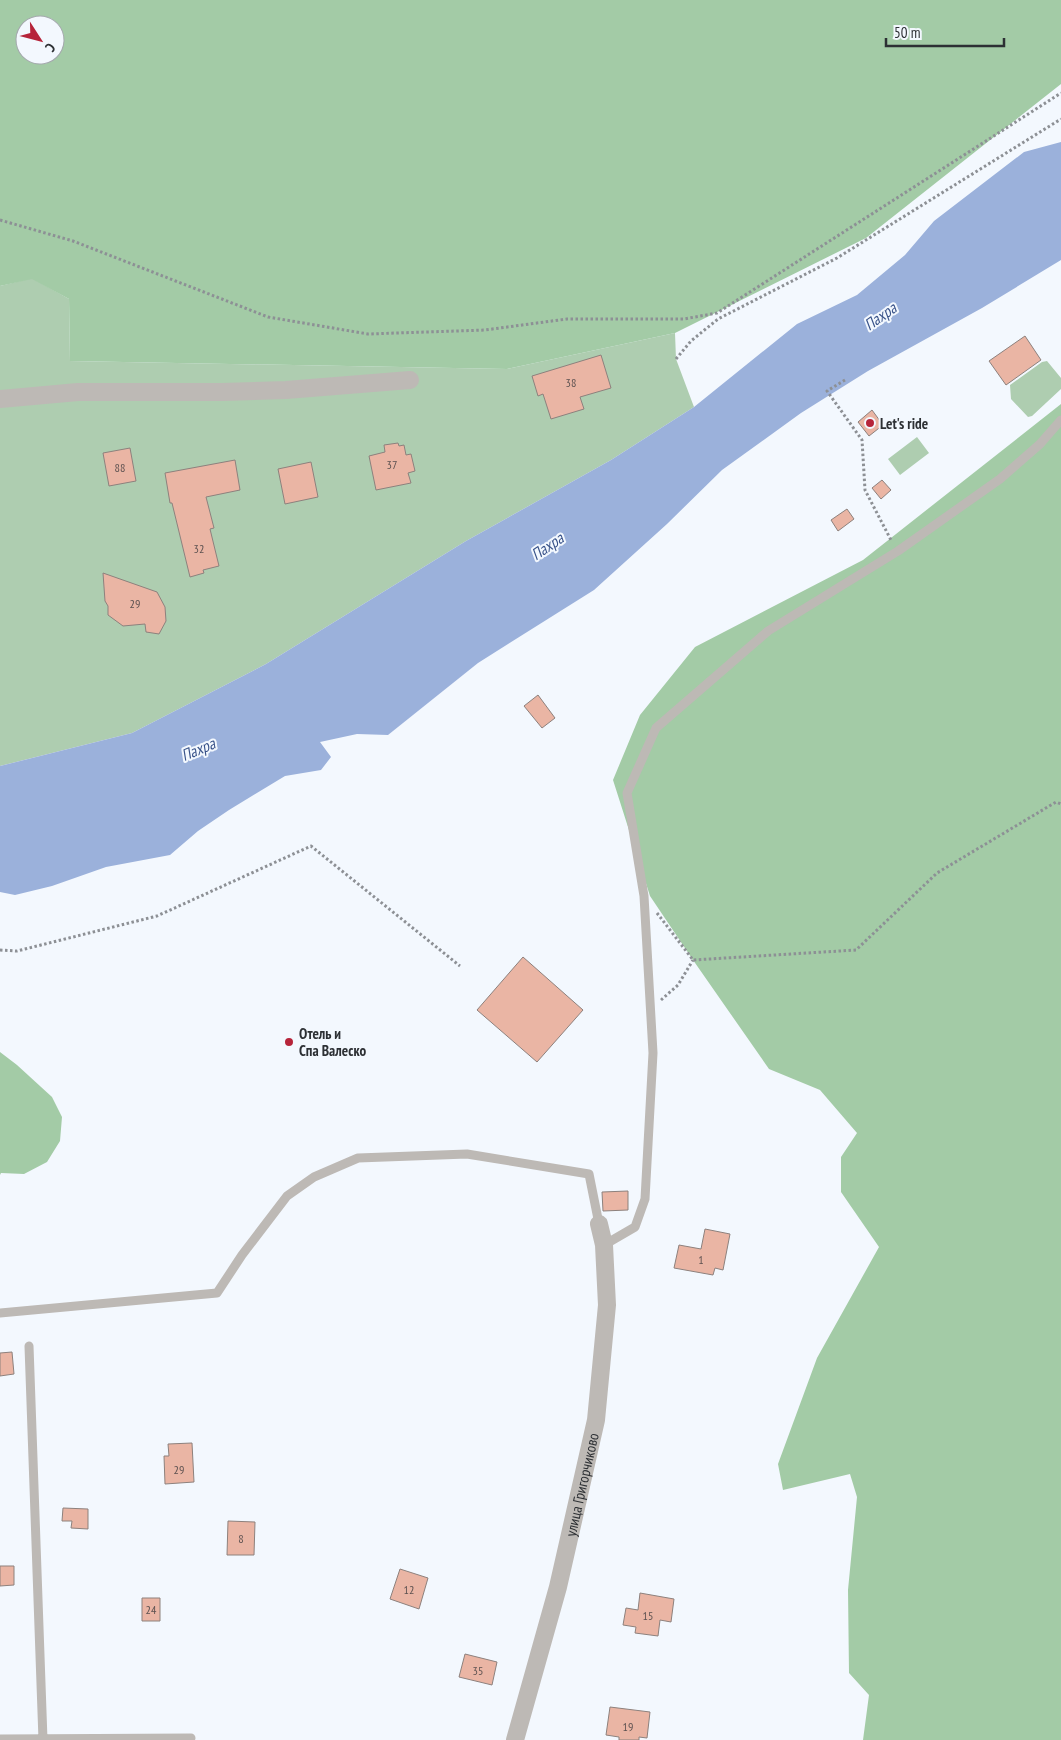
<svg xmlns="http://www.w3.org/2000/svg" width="1061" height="1740" font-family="'PT Sans Narrow',sans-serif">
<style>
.green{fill:#aecdb0}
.forest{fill:#a3cba6;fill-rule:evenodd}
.water{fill:#9bb1db}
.building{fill:#eab5a4;stroke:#8d817d}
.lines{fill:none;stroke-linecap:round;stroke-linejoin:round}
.path{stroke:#8d9095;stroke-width:3;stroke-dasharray:2.5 2.5;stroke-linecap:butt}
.service{stroke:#bdb9b5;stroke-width:9}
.minor{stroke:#bdb9b5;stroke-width:18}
.poi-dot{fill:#b6243a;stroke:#f3f8fe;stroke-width:2}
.labels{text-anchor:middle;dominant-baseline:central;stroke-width:4;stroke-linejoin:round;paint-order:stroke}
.number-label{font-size:12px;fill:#5c5150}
.poi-label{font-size:15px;font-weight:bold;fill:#2d3034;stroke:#f3f8fe;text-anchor:start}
.street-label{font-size:15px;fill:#2d3034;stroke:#f3f8fe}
.water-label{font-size:16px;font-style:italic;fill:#385289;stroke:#f3f8fe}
</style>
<rect width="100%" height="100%" fill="#f3f8fe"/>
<path class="green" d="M32 278 69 299 70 361 507 369 675 333 676 359 694 407 611 460 466 541 266 664 132 733 0 766V286Z
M1047 361 1061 378V389L1032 416 1028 417 1011 399 1010 385 1042 362Z
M917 437 929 453 900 475 888 459Z"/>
<path class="forest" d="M0 0H1061V84L866 238 675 333 507 369 70 361 69 299 32 279 0 286ZM25 25H55V55H25Z
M1061 404V1740H863L869 1695 849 1673 848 1590 857 1497 850 1474 783 1490 778 1464 817 1358 879 1247 841 1192V1157L857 1133 820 1090 769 1069 693 960 650 896 613 780 640 715 695 647 863 560Z
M0 1052 17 1065 52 1097 62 1117 60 1141 47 1162 24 1174 1 1173 0 1175Z"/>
<path class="water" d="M1061 142V260L982 308 868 371 801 413 722 470 667 524 594 590 478 663 388 735 357 734 320 742 331 757 321 770 285 776 229 810 198 831 170 855 106 867 52 886 15 895 0 892V766L132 733 266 664 466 541 611 460 694 407 797 324 857 295 905 255 934 221 1024 152Z"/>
<path class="building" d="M1025 336 1041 360 1006 385 989 361Z
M601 355 611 388 580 397 584 409 551 419 543 394 538 396 532 376Z
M872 410 883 425 869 436 858 422Z
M398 443 399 446 404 445 406 455 411 454 415 471 408 473 411 483 376 490 369 456 385 452 384 445Z
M130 448 136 481 109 486 103 453Z
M235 460 240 490 206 497 214 528 210 529 219 566 203 570 204 573 190 577 172 503H170L165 473Z
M311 462 318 497 285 504 278 469Z
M882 480 891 490 881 499 872 488Z
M847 509 854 519 838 531 831 520Z
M103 573 157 592 165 607 166 621 159 634 146 632 145 624 123 626 108 615V606L105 601Z
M538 695 555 718 542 728 524 706Z
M523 957 583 1010 537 1062 477 1010Z
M628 1191V1210L603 1211 602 1192Z
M705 1229 730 1234 723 1270 715 1268 713 1275 674 1268 679 1245 701 1249Z
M12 1352 14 1374 0 1376V1353Z
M192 1443 194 1482 165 1484 164 1456H169L168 1444Z
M63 1508 88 1509V1529L71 1528 72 1521H62Z
M228 1521 255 1522 254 1555H227Z
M0 1566H14V1585L0 1586Z
M400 1569 428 1578 419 1609 390 1599Z
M640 1593 674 1599 671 1622 660 1620 658 1636 635 1633 636 1627 623 1625 626 1608 638 1610Z
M142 1598H160V1621H142Z
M465 1654 497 1662 492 1685 459 1677Z
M610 1707 650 1712 647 1738 639 1737V1740H619V1737L606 1735Z"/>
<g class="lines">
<path class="path" d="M0 220 73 241 268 317 368 334 485 330 567 319H684L717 313 1061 93
M676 359 691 341 718 319 837 258 1061 119
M845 380 827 391 862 440 865 490 892 542
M657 913 693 960 856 950 937 873 1056 802 1061 804
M0 950 17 951 157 916 311 846 460 966
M661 1000 678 985 693 960"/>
<path class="service" d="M604 1245 635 1227 645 1199 653 1053 644 896 627 793 656 728 768 631 898 551 1000 479 1040 444 1061 420
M0 1313 217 1293 242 1255 287 1196 314 1177 358 1158 467 1154 589 1174 599 1224
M29 1346 43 1740
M0 1739 191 1738"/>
<g class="minor">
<path d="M0 399 78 392H222L286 390 410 380"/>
<path id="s1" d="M515 1740 558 1587 596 1420 607 1305 604 1245 599 1224"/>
</g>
</g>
<g class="poi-dot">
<circle cx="870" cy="423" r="5"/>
<circle cx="289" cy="1042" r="5"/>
</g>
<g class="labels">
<g class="number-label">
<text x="571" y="382">38</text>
<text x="392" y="464">37</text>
<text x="120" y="467">88</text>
<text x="199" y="548">32</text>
<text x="135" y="603">29</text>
<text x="701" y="1259">1</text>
<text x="179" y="1469">29</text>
<text x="241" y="1538">8</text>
<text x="409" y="1589">12</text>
<text x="151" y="1609">24</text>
<text x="648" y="1615">15</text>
<text x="478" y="1670">35</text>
<text x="628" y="1726">19</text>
</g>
<g class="poi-label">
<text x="880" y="423">Let's ride</text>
<text x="299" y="1033">Отель и<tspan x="299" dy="17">Спа Валеско</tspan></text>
</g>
<g class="street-label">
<text stroke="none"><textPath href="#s1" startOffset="264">улица Григорчиково</textPath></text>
</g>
<g class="water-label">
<text transform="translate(880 316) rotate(-35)">Пахра</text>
<text transform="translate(547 546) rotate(-34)">Пахра</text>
<text transform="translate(198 749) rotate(-23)">Пахра</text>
</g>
</g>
<g transform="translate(40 40) rotate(126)"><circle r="24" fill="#f3f8fe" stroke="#a4a8ad"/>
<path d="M0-4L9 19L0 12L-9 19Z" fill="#b6243a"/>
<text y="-8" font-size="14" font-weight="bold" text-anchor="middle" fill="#2d3034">С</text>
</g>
<path d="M886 38v8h118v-8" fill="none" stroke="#2d3034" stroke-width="2.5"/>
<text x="894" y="38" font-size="15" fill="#2d3034" stroke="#f3f8fe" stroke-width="4" paint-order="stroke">50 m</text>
</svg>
